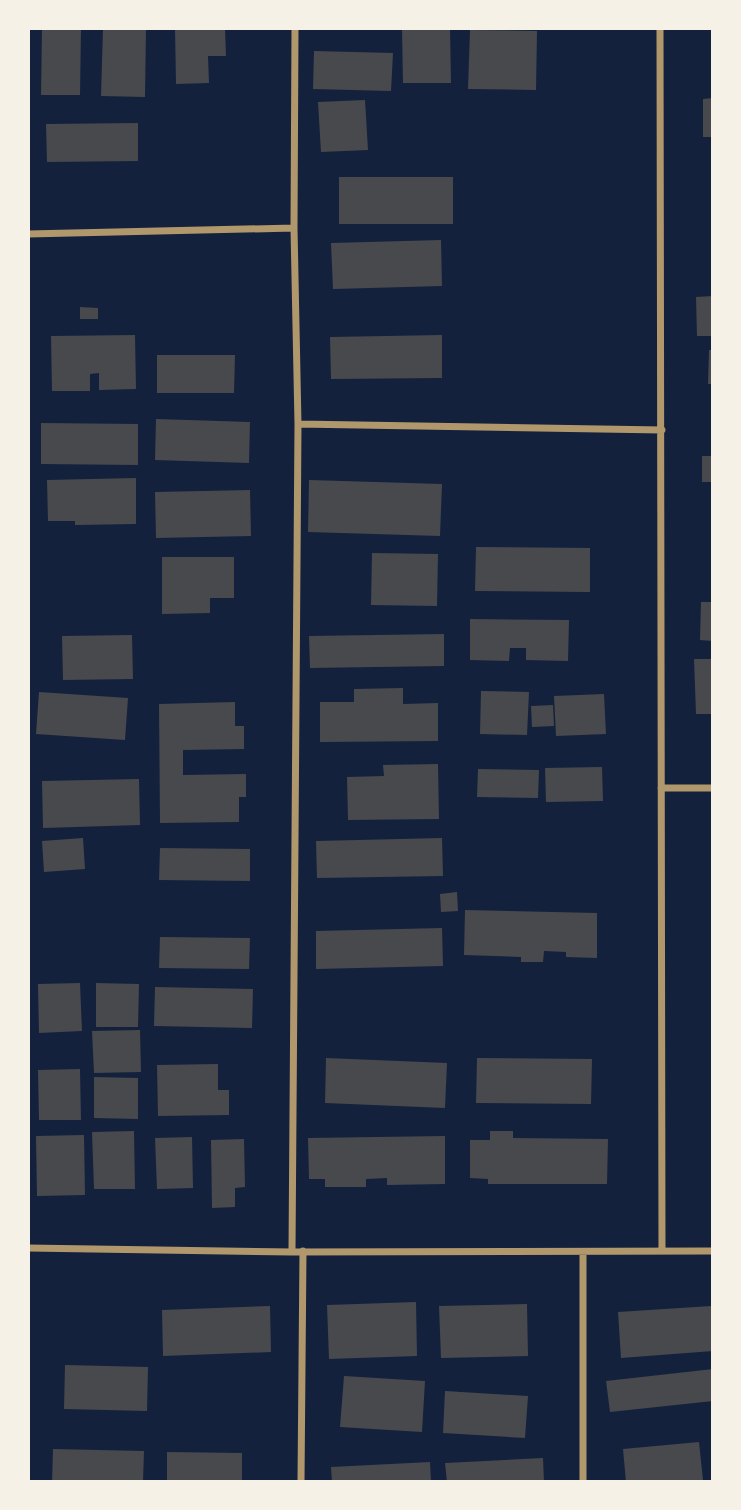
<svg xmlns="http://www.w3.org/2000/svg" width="741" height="1510" font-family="Figtree,sans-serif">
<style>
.building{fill:#48494c}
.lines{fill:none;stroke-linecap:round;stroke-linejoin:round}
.minor{stroke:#b1986c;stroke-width:7}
</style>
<rect width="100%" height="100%" fill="#14213d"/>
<path class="building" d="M42 28H81L80 95H41Z
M103 28H146L145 97 101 96Z
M175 28H225L226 56H208L209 83 176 84Z
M450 28 451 83H403L402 29Z
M470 30 537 31 536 90 468 89Z
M314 51 393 53 391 91 313 89Z
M713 98V137H703V99Z
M365 100 368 150 321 152 318 102Z
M138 123V161L47 162 46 124Z
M339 177H453V224H339Z
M441 240 442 286 333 289 331 243Z
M713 296V336H697L696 297Z
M80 307 98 308V319H80Z
M135 335 136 389 99 390V373L90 374V391H52L51 336Z
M442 335V378L331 379 330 337Z
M709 350H713V384H708Z
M157 355H235L234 393H157Z
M156 419 250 422 249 463 155 460Z
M41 423 138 424V465L41 464Z
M702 456H713V482H702Z
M136 478V524L75 525V521H48L47 480Z
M309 480 442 484 440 536 308 532Z
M250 490 251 536 156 538 155 492Z
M476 547 590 548V592L475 591Z
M372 553 438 554 437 606 371 605Z
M162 557H234V598H210V613L162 614Z
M701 602H713V641L700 640Z
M470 619 569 620 568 661 526 660V648H510L509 661 470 660Z
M444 634V666L310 668 309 636Z
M132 635 133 679 63 680 62 636Z
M694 659H713V714H696Z
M403 688V704L438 703V741L320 742V702H354V689Z
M481 691 529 692 527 735 480 734Z
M39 692 128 698 125 740 36 734Z
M604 694 606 734 556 736 554 696Z
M235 702V726H244V749L183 750V775L246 774V797H239V822L160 823 159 704Z
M553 705 554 726 532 727 531 706Z
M438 764 439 819 348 820 347 777 384 776 383 765Z
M602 767 603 801 546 802 545 768Z
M478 769 539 770 538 798 477 797Z
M139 779 140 825 43 828 42 781Z
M83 838 85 869 44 872 42 841Z
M442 838 443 876 317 878 316 841Z
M160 848 250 849V881L159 880Z
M457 892 458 911 441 912 440 894Z
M465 910 597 913V958L566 957V952L544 951 543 962H521V957L464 955Z
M442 928 443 966 316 969V931Z
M160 937 250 938 249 969 159 968Z
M80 983 82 1031 39 1033 38 984Z
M96 983 139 984 138 1027H96Z
M155 987 253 989 252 1028 154 1026Z
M140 1030 141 1072 94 1073 92 1031Z
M326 1058 447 1063 445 1108 325 1103Z
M477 1058 592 1059 591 1104 476 1103Z
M218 1064V1090H229V1115L158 1116 157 1065Z
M80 1069 81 1120H39L38 1070Z
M94 1077 138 1078V1119L94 1118Z
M134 1131 135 1189H94L92 1132Z
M490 1131H513V1138L608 1139 607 1184H488V1179L470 1178V1140H490Z
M84 1135 85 1195 37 1196 36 1136Z
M445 1136V1184L387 1185V1178L366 1179V1187H325V1179H309L308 1138Z
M192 1137 193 1188 157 1189 155 1138Z
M244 1139 245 1187 235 1188V1207L212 1208 211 1140Z
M416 1302 417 1356 329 1359 327 1305Z
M527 1304 528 1356 441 1358 439 1306Z
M270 1306 271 1352 163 1356 162 1310Z
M711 1306 713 1351 621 1358 618 1312Z
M65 1365 148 1367 147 1411 64 1409Z
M713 1369V1401L610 1412 606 1381Z
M344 1376 425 1381 422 1432 340 1427Z
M445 1391 528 1396 525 1438 443 1433Z
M699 1442 703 1480 685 1482H626L623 1449Z
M53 1449 144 1451 143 1482H52Z
M167 1452 242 1453V1482H167Z
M543 1458 544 1482H447L445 1463Z
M430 1462 431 1482H332L331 1467Z"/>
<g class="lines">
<path class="minor" d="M660 28 662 1251
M28 234 294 228
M298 424 662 430
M661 788H713
M28 1248 292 1252 713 1251
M292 1252 298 424 294 228 295 28
M583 1252V1482
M301 1482 303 1251"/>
</g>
<rect width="741" height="1510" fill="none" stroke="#f6f1e7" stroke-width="60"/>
</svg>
